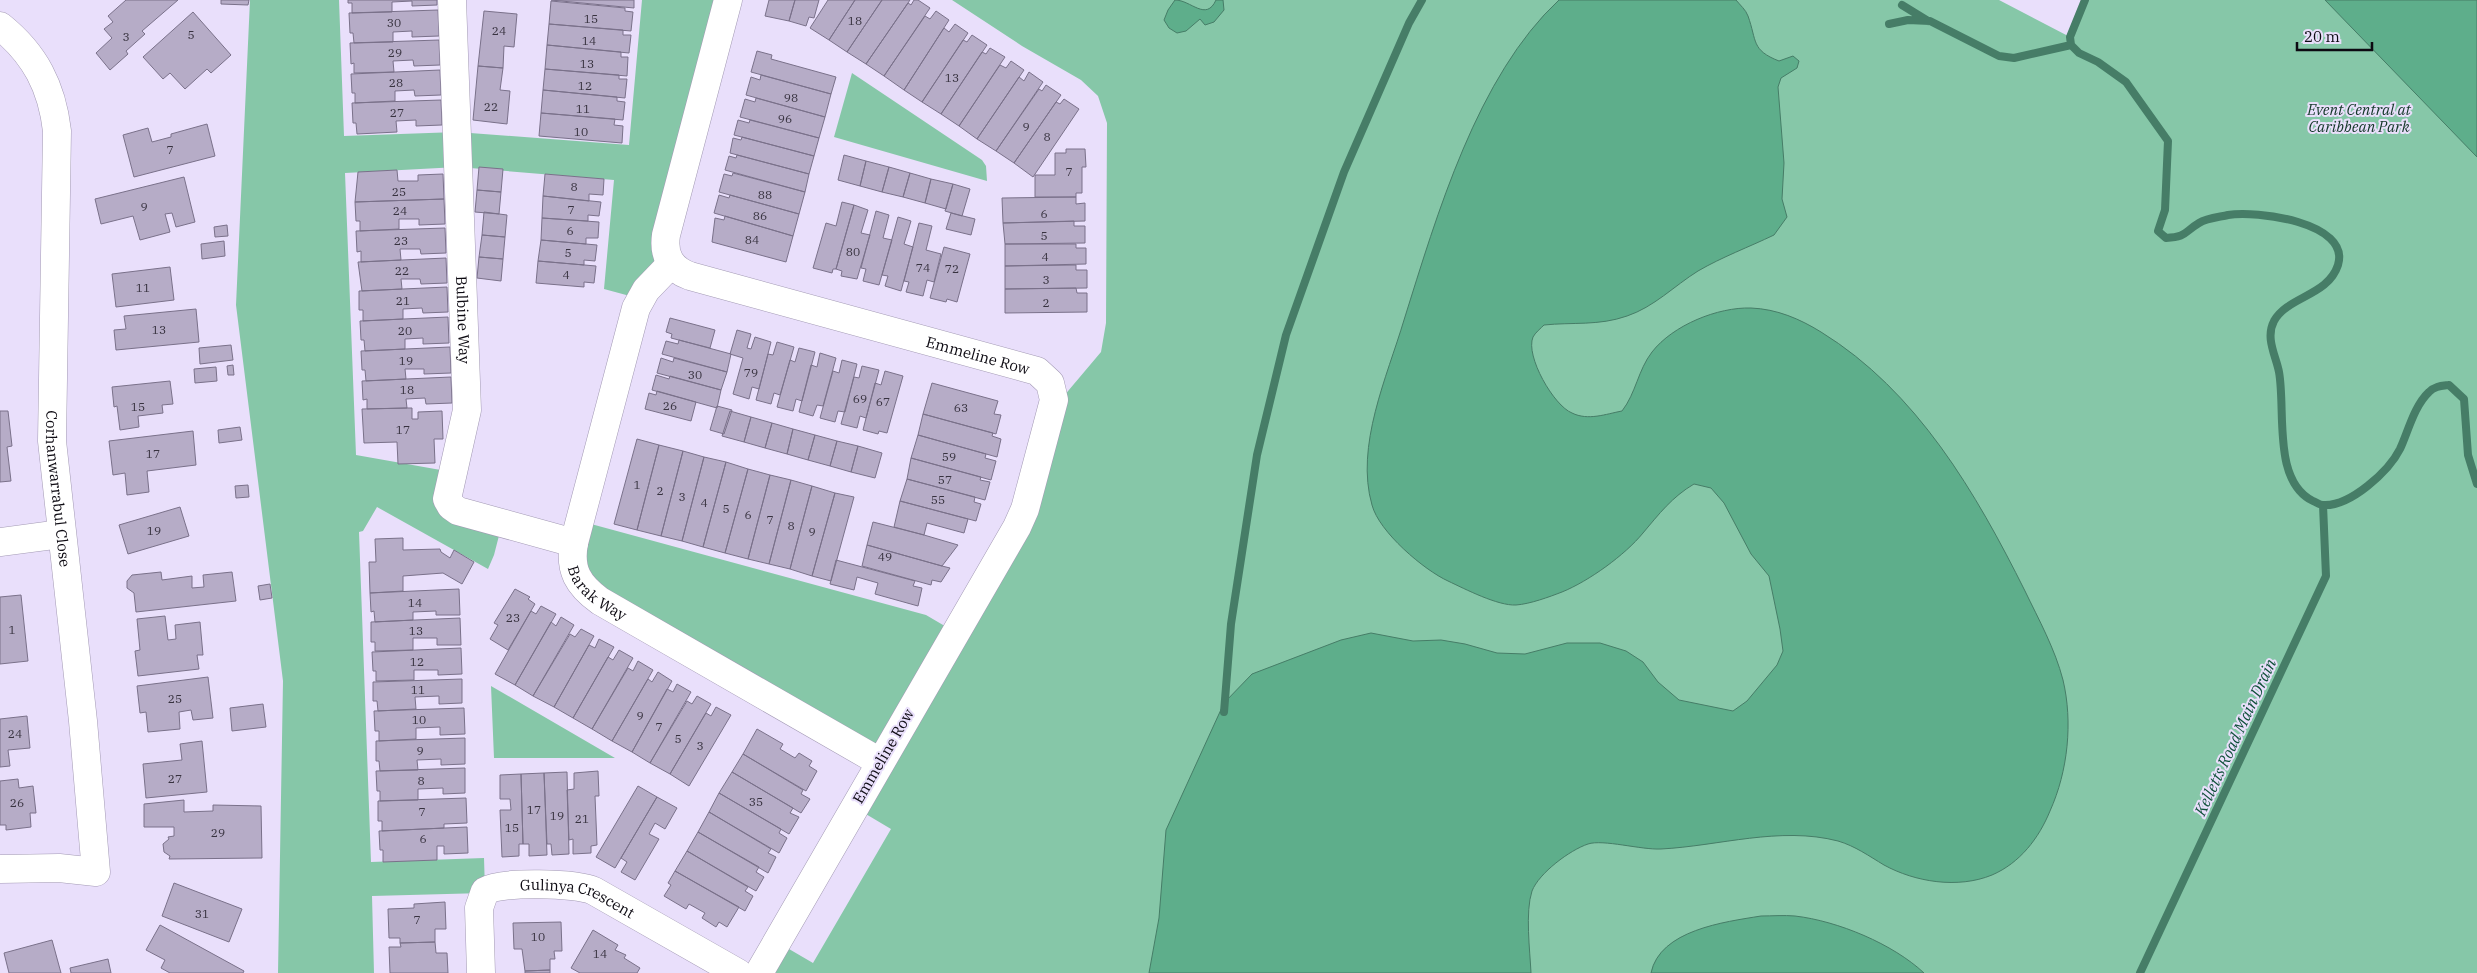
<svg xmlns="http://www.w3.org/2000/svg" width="2477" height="973" font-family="'IBM Plex Serif',serif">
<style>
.green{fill:#86c7a8}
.water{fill:#5eae8b;stroke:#467d67}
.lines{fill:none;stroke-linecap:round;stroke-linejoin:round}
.stream{stroke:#467d67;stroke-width:8}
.building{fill:#b6acc7;stroke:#7a718a}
.minor-casing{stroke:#a39ab4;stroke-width:29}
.minor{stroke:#fff;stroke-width:28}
.labels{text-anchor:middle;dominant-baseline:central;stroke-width:4;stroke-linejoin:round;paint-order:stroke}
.number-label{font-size:12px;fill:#37323f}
.park-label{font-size:15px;font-style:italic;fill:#133728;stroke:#e9dffb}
.street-label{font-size:15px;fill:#0d0a12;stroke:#e9dffb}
.water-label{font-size:16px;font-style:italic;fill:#0f5039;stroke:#e9dffb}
</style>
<rect width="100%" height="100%" fill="#e9dffb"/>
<path class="green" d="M250 0H339L344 136 457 132 629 145 642 0H728L666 235 641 299 604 289 614 180 458 167 345 173 356 455 452 472 447 499 502 524 494 555 488 569 377 507 363 531 359 532 371 862 484 858 485 891 484 893 372 896 374 973H278L283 681 236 305Z
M952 0H1999L2070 37 2085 0H2477V973H759L777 942 813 963 891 829 854 807 880 762 600 601 571 557 580 521 926 615 955 632 1010 537 1052 410 1101 352 1106 323 1107 123 1098 96 1081 80 1022 46Z
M852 73 982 160 986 166 987 181 834 137Z
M491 686 615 758H494Z"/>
<path class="water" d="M1175 0C1191 0 1206 22 1216 0H1223L1224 10 1214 22 1205 25 1200 19 1186 31 1177 33 1169 28 1164 20 1168 10Z
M1559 0H1736C1740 5 1746 10 1748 16 1757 41 1751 50 1779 61L1793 56 1799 61 1797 68 1781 78 1778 87 1784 163 1782 199 1787 217 1774 235C1749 247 1722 257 1698 271 1674 286 1654 307 1627 316 1599 326 1572 322 1544 325 1541 328 1535 333 1533 337 1525 356 1554 406 1572 413 1588 421 1606 414 1622 411 1636 393 1638 370 1652 352 1673 325 1718 307 1751 308 1777 309 1800 319 1821 332 1917 391 1976 493 2025 591 2039 620 2055 649 2063 680 2073 722 2068 771 2050 811 2039 838 2020 863 1992 875 1958 889 1915 882 1884 865 1869 856 1855 846 1838 841 1780 826 1719 846 1661 849 1641 850 1603 839 1588 844 1570 850 1539 873 1532 891 1525 912 1530 951 1531 973H1149L1159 918 1166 830 1224 703 1252 674 1341 640 1371 633 1413 641 1441 640 1465 644 1497 653 1525 654 1567 643H1600L1626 651 1643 662 1658 682 1679 700 1733 711 1747 701 1777 665 1783 651 1780 629 1769 576 1751 554 1724 503 1711 488 1694 484C1672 497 1659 514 1643 533 1625 555 1589 581 1562 592 1549 597 1530 604 1516 605 1498 606 1465 589 1448 581 1424 570 1379 532 1372 505 1355 446 1387 377 1404 320 1437 215 1477 76 1559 0Z
M2325 0H2477V157Z
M1761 916C1772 916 1784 915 1795 916 1838 921 1893 944 1924 973H1651C1660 930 1724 922 1761 916Z"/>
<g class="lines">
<path class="stream" d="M2085 0 2070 37 2071 45 2079 53 2098 62 2126 82 2168 141 2165 210 2158 231 2166 238C2187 237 2184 232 2199 223 2207 218 2220 217 2228 215 2255 210 2351 222 2338 265 2328 296 2288 296 2274 321 2265 338 2276 356 2279 372 2286 410 2272 481 2313 501 2316 502 2320 505 2323 505 2350 507 2389 471 2400 449 2408 432 2414 406 2429 392 2435 386 2441 386 2449 385L2464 399 2468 455 2477 484
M1902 5 1928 21
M1889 24 1908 20 1930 21 1999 56 2014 58 2071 45
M1224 712 1231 624 1257 455 1286 335 1344 172 1409 23 1422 0
M2140 973 2326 576 2323 505"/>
</g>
<path class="building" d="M126 0H178L142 31 145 34 126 51 128 54 110 70 96 53 112 38 104 29 113 22 108 16Z
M221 0H249L248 5 221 4Z
M348 0H437V5L412 6V1L392 2V12L352 13V3H348Z
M551 0H634V8Z
M769 0H795L789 21 765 16Z
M795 0H819L814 18 809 17 806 26 789 21Z
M828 0H855L829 40 810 28Z
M855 0H882L847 52 829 40Z
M882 0H910L866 64 847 52Z
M914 0H918L930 8 884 76 866 64 908 3 911 5Z
M551 1 625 8V11L633 12 631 31 549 24Z
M438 10 439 36 412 37V31L393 32V42L354 43 353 33H350L349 13Z
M484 11 517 14 514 47 504 46 503 68 478 66Z
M936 11 949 20 904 90 884 76 925 16 930 19Z
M193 12 231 55 211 73 207 69 185 89 170 73 163 79 143 57Z
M549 24 623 30V35H631L629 53 547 45Z
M955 24 968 33 922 102 904 90 944 28 949 32Z
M972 35 987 45 941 114 922 102 963 40 967 42Z
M439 40 440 65 414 66 413 60 393 61 394 72 354 73V63L351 64 350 43Z
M547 45 621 52V57H628L627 76 545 69Z
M990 48 1005 57 959 126 941 114 982 52 986 54Z
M757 51 772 55 771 59 836 77 831 94 751 72Z
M1011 61 1024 70 977 139 959 126 1000 65 1006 68Z
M478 66 503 68 500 90 510 91 507 124 473 120Z
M545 69 619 75V79H627L625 98 543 90Z
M440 70 441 95 415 96 414 90 395 91V101L355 103V93H352L351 74Z
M1029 72 1043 82 996 151 977 139 1019 77 1024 81Z
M761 75 831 94 825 117 746 95 751 77 760 80Z
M1046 85 1061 95 1014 163 996 151 1039 89 1042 91Z
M543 90 617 97V101L625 102 623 120 541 113Z
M756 98 825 117 819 138 740 117 745 99 755 102Z
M1064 99 1079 109 1033 177 1014 163 1056 102 1060 104Z
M441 100 442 125 416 126V120L396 121 397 132 357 134 356 123H353L352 103Z
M541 113 615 119 614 125 623 126 622 143 539 136Z
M738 120 749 123 750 120 819 138 814 156 734 135Z
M207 124 215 156 134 177 123 135 148 128 152 142 171 137V134Z
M742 137 814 156 809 174 730 153 733 138 741 140Z
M1066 149H1085L1086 167H1082V193H1076V197H1035V175H1055V153H1066Z
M737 155 809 174 805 192 725 170 729 156 736 158Z
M844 155 866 161 860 186 838 180Z
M866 161 889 167 882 192 860 186Z
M479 167 503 169 501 192 477 190Z
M889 167 910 173 903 197 882 192Z
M397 170 398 181H418V175L443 174 444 199 355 202 358 172Z
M733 173 805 192 799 214 719 192 724 174 732 176Z
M910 173 931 179 925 203 903 197Z
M545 174 604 179 603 195 589 194V201L543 196Z
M184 177 195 222 176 227 172 213 165 214 170 232 140 240 133 216 101 224 95 199Z
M931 179 953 184 946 209 925 203Z
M953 184 970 189 962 216 945 211Z
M477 190 501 192 499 214 475 212Z
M719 195 729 198 730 195 799 214 793 236 714 213Z
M543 196 601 202 599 216 588 215V221L542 218Z
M1076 197V204L1085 203V221L1003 223 1002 198Z
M444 199 445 224 419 225V219H399V229L360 231V221H356L355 202Z
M842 202 854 205 836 269H833L832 273 813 268 826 223 836 226Z
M854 205 868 210 861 233 870 235 857 279 841 276 842 271 836 269Z
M876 211 889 215 883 238 892 240 879 285 863 281 866 269 861 268Z
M484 212 507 215 505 237 482 235Z
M951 213 975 219 971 235 946 229Z
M725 216 793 236 786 262 712 242 715 218 724 220Z
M898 217 911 221 904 244 913 247 901 291 885 286 888 276 882 275Z
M542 218 599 222 598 238H586V244L541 240Z
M1074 221V226H1085V243L1005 244 1003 223Z
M919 223 932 226 926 250 941 254 934 282 927 280 923 296 906 292 909 282 904 281Z
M227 225 228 236 215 237 214 227Z
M445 228 446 253 421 254 420 249H400L401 260 361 262V251L357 252 356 231Z
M482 235 505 237 503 259 479 257Z
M541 240 597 245 595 261 584 260V265L538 261Z
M224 241 225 256 202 259 201 244Z
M1005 244H1076V248H1086V264L1005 266Z
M944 247 970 254 957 302 947 299 946 302 930 298Z
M479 257 503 259 501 281 477 278Z
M446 258 447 283 421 284 420 279H401L402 289 362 291 358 262Z
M538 261 596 266 594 283 584 282V287L536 283Z
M1076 265V270H1087V288L1005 289V266Z
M170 267 174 300 116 307 112 274Z
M447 287 448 312 423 313 422 308 403 309V319L363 321V310H359V291Z
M1076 288 1077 293H1087V312L1005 313V289Z
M196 309 199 342 116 350 114 330 126 329 124 316Z
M448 317 449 343 423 344V338L405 339V349L365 351 364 340H361L360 321Z
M670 318 715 330 710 348 671 338 672 334 666 332Z
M737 330 751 334 747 348 751 349 755 337 771 342 759 389 752 387 749 399 733 394 743 358 730 354Z
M679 340 731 354 727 372 662 354 666 341 678 344Z
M777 342 794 347 780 395 774 393 771 404 756 400 768 354 773 355Z
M231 345 233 360 200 364 199 348Z
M450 347 451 373 424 374V369H405L406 379 366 381 365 370H362L361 351Z
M799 348 815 352 802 401 796 399 793 411 777 407 790 360 795 362Z
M820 353 836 358 823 406 817 405 813 416 799 412 811 365 817 367Z
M661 358 673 362 674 358 727 372 721 390 657 373Z
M842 360 857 364 845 412 838 411 835 422 820 418 833 371 839 373Z
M233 365 234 375H228L227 366Z
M862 366 879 370 866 418 860 416 857 428 841 424 854 377 859 378Z
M216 367 217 381 195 383 194 369Z
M885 371 903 376 887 433 879 431 878 434 863 430 875 383 881 385Z
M656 375 669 379 670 376 721 390 717 408 652 390Z
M451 377 452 403 426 404 425 398 406 399 407 408 367 409V399L363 400 362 381Z
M170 381 173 404 162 405 163 413 138 416 139 427 120 430 117 406 114 407 112 387Z
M932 383 998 401 994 414 1001 415 996 434 923 414Z
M657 391 696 402 691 421 645 409 649 393 656 395Z
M717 406 732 410 724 434 710 430Z
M407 408H412V419H418V412L442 411 443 439H434L435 463 398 464 397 442 364 443 362 409Z
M0 411H8L12 446 7 447 11 481 0 482Z
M730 411 751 417 744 442 722 436Z
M923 414 993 433 992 436 1001 439 997 457 918 435Z
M751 417 772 423 765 448 744 442Z
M772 423 793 429 787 454 765 448Z
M240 427 242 440 219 443 218 430Z
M793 429 815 435 808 460 787 454Z
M193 431 196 465 147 471 149 492 127 495 125 473 113 475 109 441Z
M815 435 837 441 830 466 808 460Z
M918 435 986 454 985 458 996 461 991 480 911 458Z
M637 439 659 445 637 530 614 524Z
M837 441 858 446 851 472 830 466Z
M659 445 683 451 661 536 637 530Z
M858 446 882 453 875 478 851 472Z
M683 451 704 457 682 541 661 536Z
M704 457 726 462 703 547 682 541Z
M911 458 981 477 980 480 990 482 985 500 907 479Z
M726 462 748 469 725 553 703 547Z
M748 469 770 475 748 559 725 553Z
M770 475 791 480 769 564 748 559Z
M907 479 975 497 974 502 981 504 976 521 900 501Z
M791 480 812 486 790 569 769 564Z
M248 485 249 497 236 498 235 486Z
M812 486 835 493 812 576 790 569Z
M835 493 854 497 831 581 812 576Z
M900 501 968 519 964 533 927 523 924 535 894 527Z
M180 507 189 536 128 554 119 525Z
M873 522 924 535 958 545 942 566 867 545Z
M403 538V550L440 549 441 552 450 558 454 550 474 562 462 584 443 573 403 576V591L370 593 369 562H376L375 539Z
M867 545 942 566 950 568 941 582 932 580 931 585 862 566Z
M836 560 915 581 913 586 922 588 918 606 875 594 878 583 857 577 854 590 830 584Z
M161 572 162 580 192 576V588L204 587 203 575 232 572 236 601 136 612 134 593 127 588V581L132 575Z
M270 584 272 598 260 600 258 586Z
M459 589 460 615H436V611L413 612V620L375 622 374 611 371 612 370 593Z
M515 589 530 597 528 599 535 604 508 650 490 639 498 625 494 623Z
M21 595 28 661 0 664V597Z
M541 606 556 614 515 685 495 674 531 611 536 614Z
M165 616 168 640 176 639 175 625 200 622 203 655H197L199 669 138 676 135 651 140 650 137 619Z
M561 617 574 625 533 696 515 685 551 622 556 626Z
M460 618 461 645H437V638H413V650L375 651V642H371V622Z
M581 629 594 636 554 707 533 696 570 634 575 637Z
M599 639 614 647 573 718 554 707 589 645 595 648Z
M461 648 462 674 438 675V670H414V680L376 681V671H373L372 652Z
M619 650 633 658 592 729 573 718 608 657 613 660Z
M638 661 653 670 612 741 592 729 628 668 633 671Z
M658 672 672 681 632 752 612 741 648 679 652 682Z
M208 677 213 718 193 720 191 710 179 712 180 729 148 732 146 712 140 713 137 686Z
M462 679V703L439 704V696L415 697 416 709 378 711 377 701H373V682Z
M677 684 691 692 650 763 632 752 667 689 673 692Z
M697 696 711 704 670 774 650 763 687 701 692 704Z
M263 704 266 727 232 731 230 708Z
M716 707 731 715 689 786 670 774 706 713 711 716Z
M464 708 465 734 440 735V727L416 728V739L379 741V731H375L374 711Z
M27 716 30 748 8 750 10 766 0 767V719Z
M757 729 783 744 780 749 795 758 799 753 812 761 809 766 817 771 806 791 743 754Z
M465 738V764L441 765V759L417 760 418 770 380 771 379 761H376V741Z
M202 741 207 792 146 798 143 764 182 760 180 744Z
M743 754 803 790 801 794 810 799 801 813 732 772Z
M465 768V793L443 794V788L418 789V800L380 801V791H377L376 771Z
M598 771 599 796H595L597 845 591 846V853L573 854V839L569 840 567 790 574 789V773Z
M567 772 569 854 552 855 551 844H547L544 773Z
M732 772 793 808 790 813 799 817 789 834 719 793Z
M544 773 547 855 529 856V844H523L521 774Z
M521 774 523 844H519V856L502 857 500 810H511L510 799H500V775Z
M18 779 19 788 33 786 36 813H30L31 827 6 830V825H0V781Z
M638 786 657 797 615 868 596 857Z
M719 793 781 829 779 833 787 838 779 853 709 812Z
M657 797 677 808 665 829 655 823 649 834 659 839 635 880 621 872 627 862 621 858Z
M466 798 467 823 444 824V828L382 831V821H378V801Z
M184 800V812L213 811V805L261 806 262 858 169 859 170 856 164 852 163 844 169 839 168 837 174 836V827H144V804Z
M709 812 771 849 768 853 776 857 768 873 698 832Z
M467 827 468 853 444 854V846H437V860L383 862V850H380L379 831Z
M698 832 759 867 756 872 764 877 756 891 687 851Z
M687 851 748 887 745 891 753 896 745 911 675 871Z
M675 871 739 907 727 927 719 922 716 927 702 918 705 913 689 904 686 909 664 896 671 885 668 883Z
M174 883 242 909 229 942 162 916Z
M445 902 446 929H435V942L400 943V938H389L388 909 414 908V904Z
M561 922 562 951H554L555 959H550V970L525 971 522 949H514L513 923Z
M160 925 244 971 243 973H170L161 968 165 960 146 950Z
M593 930 618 945 615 950 626 955 624 958 640 968 637 973H580L571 968Z
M52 940 61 973H9L4 953Z
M435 942 436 953H447L448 973H390L389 947H401L400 943Z
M108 959 111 973H71L70 968Z
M550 970V973H525V971Z"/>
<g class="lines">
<g class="minor-casing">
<g id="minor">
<path id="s1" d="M452 0 467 410 447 499 451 506 458 511 574 543"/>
<path id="s2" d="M728 0 666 235C663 256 671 269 690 276L1037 371 1050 383 1054 400 1025 509 1017 527 759 973"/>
<path id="s3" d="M0 26C35 54 52 87 57 131L52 441 83 721 96 872 59 868 0 869"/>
<path id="s4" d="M671 264 646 290 636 308 574 543C569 570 578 585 600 601L880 762"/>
<path d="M0 542 61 534"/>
<path id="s5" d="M481 973 479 908 485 891C501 881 577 883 594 891L738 973"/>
</g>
</g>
<use href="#minor" class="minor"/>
</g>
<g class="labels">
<g class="number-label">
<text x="591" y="18">15</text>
<text x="855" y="20">18</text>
<text x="394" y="22">30</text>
<text x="499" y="30">24</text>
<text x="191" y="34">5</text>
<text x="126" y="36">3</text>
<text x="589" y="40">14</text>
<text x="395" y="52">29</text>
<text x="587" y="63">13</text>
<text x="952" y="77">13</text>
<text x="396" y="82">28</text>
<text x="585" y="85">12</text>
<text x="791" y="97">98</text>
<text x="491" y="106">22</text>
<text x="583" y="108">11</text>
<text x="397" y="112">27</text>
<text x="785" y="118">96</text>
<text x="1026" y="126">9</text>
<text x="581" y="131">10</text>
<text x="1047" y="136">8</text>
<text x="170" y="149">7</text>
<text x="1069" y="171">7</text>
<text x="574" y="186">8</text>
<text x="399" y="191">25</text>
<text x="765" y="194">88</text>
<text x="144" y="206">9</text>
<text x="571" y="209">7</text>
<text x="400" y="210">24</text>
<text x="1044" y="213">6</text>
<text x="760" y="215">86</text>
<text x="570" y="230">6</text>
<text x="1044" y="235">5</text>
<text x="752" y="239">84</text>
<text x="401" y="240">23</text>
<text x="853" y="251">80</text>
<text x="568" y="252">5</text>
<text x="1045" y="256">4</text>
<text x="923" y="267">74</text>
<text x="952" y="268">72</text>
<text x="402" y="270">22</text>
<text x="566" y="274">4</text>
<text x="1046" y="279">3</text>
<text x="143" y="287">11</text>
<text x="403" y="300">21</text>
<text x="1046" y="302">2</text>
<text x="159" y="329">13</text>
<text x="405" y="330">20</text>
<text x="406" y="360">19</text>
<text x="751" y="372">79</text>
<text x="695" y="374">30</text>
<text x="407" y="389">18</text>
<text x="860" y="398">69</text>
<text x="883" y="401">67</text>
<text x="670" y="405">26</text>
<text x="138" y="406">15</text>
<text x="961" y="407">63</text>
<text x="403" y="429">17</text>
<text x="153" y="453">17</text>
<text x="949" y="456">59</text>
<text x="945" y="479">57</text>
<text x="637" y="484">1</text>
<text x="660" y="490">2</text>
<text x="682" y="496">3</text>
<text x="938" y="499">55</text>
<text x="704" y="502">4</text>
<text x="726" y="508">5</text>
<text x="748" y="514">6</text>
<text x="770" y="519">7</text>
<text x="791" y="525">8</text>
<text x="154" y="530">19</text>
<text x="812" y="531">9</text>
<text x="885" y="556">49</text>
<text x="415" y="602">14</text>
<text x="513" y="617">23</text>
<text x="12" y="629">1</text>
<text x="416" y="630">13</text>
<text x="417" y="661">12</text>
<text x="418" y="689">11</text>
<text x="175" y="698">25</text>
<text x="640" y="715">9</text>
<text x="419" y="719">10</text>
<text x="659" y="726">7</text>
<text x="15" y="733">24</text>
<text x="678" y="738">5</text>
<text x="700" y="745">3</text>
<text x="420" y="750">9</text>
<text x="175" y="778">27</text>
<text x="421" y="780">8</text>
<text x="756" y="801">35</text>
<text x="17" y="802">26</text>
<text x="534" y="809">17</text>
<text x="422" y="811">7</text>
<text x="557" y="815">19</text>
<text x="582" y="818">21</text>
<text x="512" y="827">15</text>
<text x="218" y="832">29</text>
<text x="423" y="838">6</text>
<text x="202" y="913">31</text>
<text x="417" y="919">7</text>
<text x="538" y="936">10</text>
<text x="600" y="953">14</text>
</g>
<g class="park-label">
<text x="2359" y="109">Event Central at<tspan x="2359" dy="17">Caribbean Park</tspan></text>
</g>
<g class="street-label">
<text stroke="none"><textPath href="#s1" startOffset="320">Bulbine Way</textPath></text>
<text stroke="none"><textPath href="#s2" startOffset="594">Emmeline Row</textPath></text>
<text stroke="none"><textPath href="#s3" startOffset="481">Corhanwarrabul Close</textPath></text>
<text stroke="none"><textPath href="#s4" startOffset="360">Barak Way</textPath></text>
<text transform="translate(883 756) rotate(-60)">Emmeline Row</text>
<text stroke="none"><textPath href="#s5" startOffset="179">Gulinya Crescent</textPath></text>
</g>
<g class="water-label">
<text transform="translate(2235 737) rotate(-65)">Kelletts Road Main Drain</text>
</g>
</g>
<path d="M2297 42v8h75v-8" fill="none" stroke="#0d0a12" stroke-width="2.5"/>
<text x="2304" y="42" font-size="15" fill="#0d0a12" stroke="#e9dffb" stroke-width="4" paint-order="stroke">20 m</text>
</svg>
